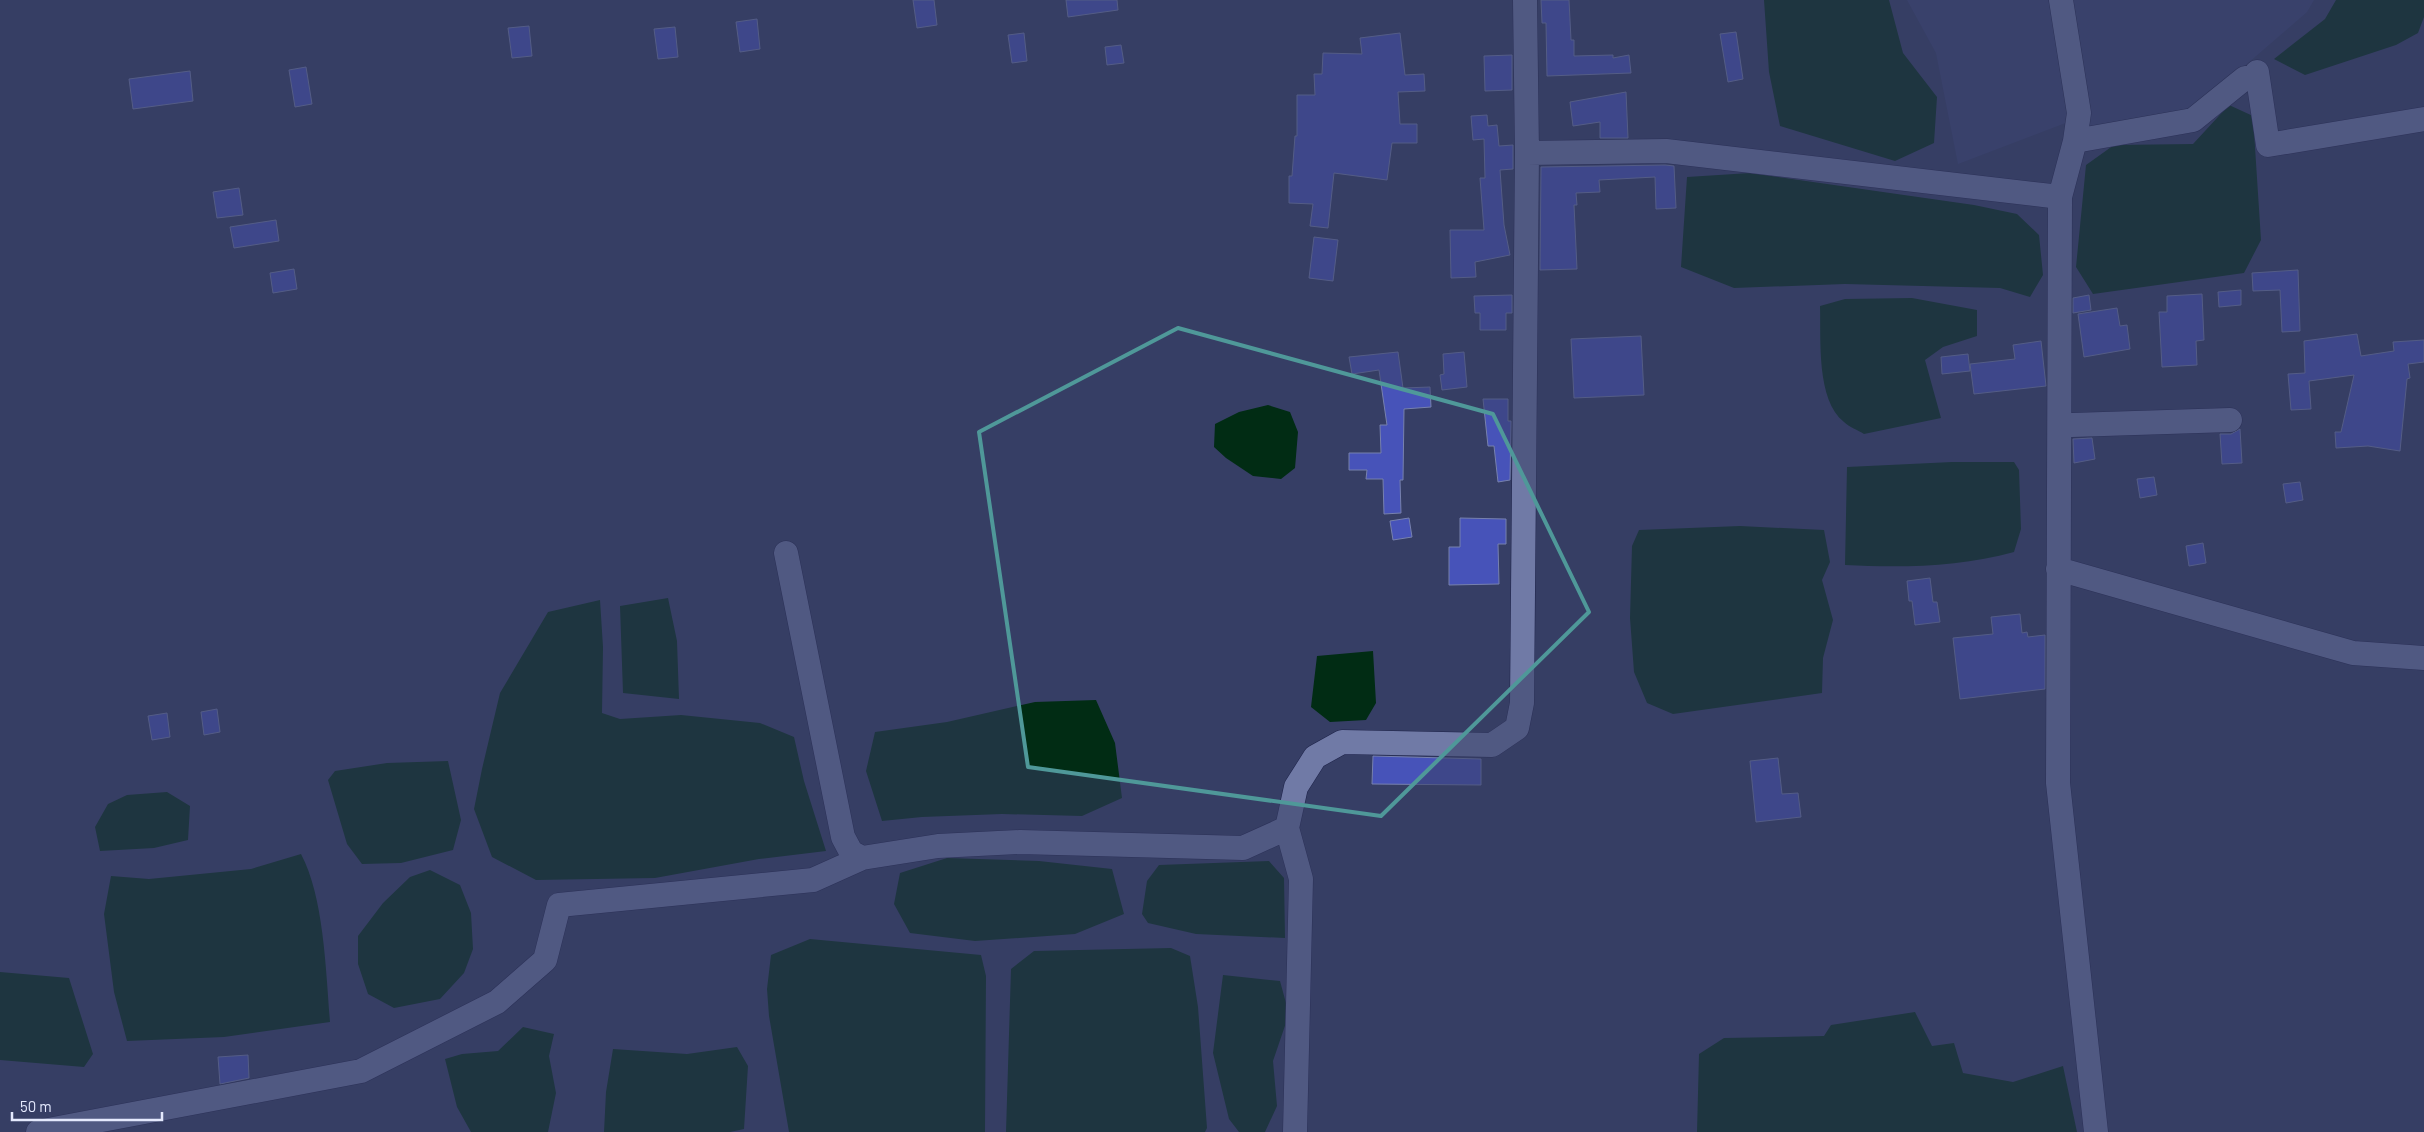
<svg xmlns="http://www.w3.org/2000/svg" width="2424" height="1132" font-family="Barlow,sans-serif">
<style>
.built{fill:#3d4674}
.water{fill:#012c14}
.building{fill:#4753b9;stroke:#7781ae}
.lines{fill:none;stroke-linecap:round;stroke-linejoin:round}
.minor-casing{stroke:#1e2349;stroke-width:25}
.minor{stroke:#707aa6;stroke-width:24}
.marked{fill:none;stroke:#4f9899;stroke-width:4;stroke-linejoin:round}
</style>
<rect width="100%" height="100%" fill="#363e65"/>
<path class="built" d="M1907 0H2314L2307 12 2190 113 2094 132 2076 119 1958 164 1936 53Z"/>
<path class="water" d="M1764 0H1889L1903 53 1937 97 1934 143 1895 161 1780 126 1769 72Z
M2336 0H2424V17L2418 33 2396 45 2305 75 2274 59 2325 19Z
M2229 105 2253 116 2261 240 2244 273 2093 294 2076 267 2086 165 2114 145 2193 144Z
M1750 173 1974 205 2017 214 2039 235 2043 275 2030 297 2000 288 1845 284 1734 288 1681 267 1687 177Z
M1912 298 1977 310V336L1943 347 1925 360 1941 418 1864 434C1858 430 1849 427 1844 422 1816 400 1821 339 1820 306L1845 299Z
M1268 405 1290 412 1298 432 1295 468 1281 479 1253 476 1226 458 1214 447 1215 424 1239 412Z
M1952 462H2014L2019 470 2021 529 2014 552C1960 567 1901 568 1845 565L1847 467Z
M1740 526 1824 530 1830 562 1822 580 1833 620 1823 658 1822 693 1673 714 1647 703 1634 672 1630 618 1632 546 1639 530Z
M668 598 677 641 679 699 623 693 620 606Z
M600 600 603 647 602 713 620 719 681 715 760 723 794 737 804 781 826 851 759 859 655 878 536 880 492 857 474 809 482 769 500 693 548 612Z
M1373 651 1376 703 1366 720 1330 722 1311 707 1317 656Z
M1096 700 1115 743 1122 798 1082 816 1002 814 922 817 882 821 866 771 875 732 947 722 1035 702Z
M448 761 461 820 453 850 401 863 362 864 347 844 328 780 335 771 387 763Z
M167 792 190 806 188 840 154 848 100 851 95 827 108 804 127 795Z
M301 854C324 897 326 972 330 1022L224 1037 127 1041 114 992 104 914 111 876 149 879 251 869Z
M947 858 1039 861 1112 869 1124 914 1075 934 975 941 910 933 894 904 900 873Z
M1269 861 1284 878 1285 938 1196 934 1148 923 1142 914 1147 881 1159 865Z
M430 870 460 885 471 913 473 949 464 973 440 999 394 1008 368 994 358 964V936L383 903 410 877Z
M810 939 981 955 986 976 985 1132H789L769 1016 767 989 771 955Z
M1171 948 1190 956 1198 1007 1207 1128 1205 1132H1006L1011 969 1034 951Z
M0 972 69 978 93 1054 84 1067 0 1060Z
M1223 975 1280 981 1289 1014 1273 1061 1277 1106 1265 1132H1239L1229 1119 1213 1053Z
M1915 1012 1932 1046 1954 1043 1963 1073 2013 1082 2063 1066 2077 1132H1697L1699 1054 1724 1038 1824 1036 1831 1025Z
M523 1027 554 1034 549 1056 556 1093 548 1132H471L457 1107 445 1059 462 1054 498 1051Z
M737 1047 748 1066 744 1129 730 1132H604L606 1092 613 1049 687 1054Z"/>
<path class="building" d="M913 0H934L937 25 917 28Z
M1066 0H1117L1118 10 1068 17Z
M1541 0H1569L1571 40H1574V56L1613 55V58L1629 55 1631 73 1547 76 1546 23H1542Z
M757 19 760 49 740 52 736 22Z
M529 26 532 56 512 58 508 28Z
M675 27 678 57 658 59 654 29Z
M1736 32 1743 79 1728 82 1720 34Z
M1024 33 1027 61 1012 63 1008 35Z
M1400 33 1405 75 1424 74 1425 91 1398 92 1400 124H1417V143H1392L1387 180 1334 173 1328 228 1310 226 1313 204 1289 203V176H1292L1295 136H1297V95H1315L1314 74H1322L1323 53 1362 54 1360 38Z
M1121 45 1124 63 1107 65 1105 47Z
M1512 55V90L1485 91 1484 56Z
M306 67 312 104 295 107 289 70Z
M190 71 193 101 133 109 129 79Z
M1626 92 1628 138H1600V122L1573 126 1570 102Z
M1487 115 1488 126 1497 125 1499 146 1513 145V169L1500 170 1504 225 1510 255 1475 262 1476 277 1451 278 1450 230H1484L1480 178H1485L1484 139 1473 140 1471 116Z
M1665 165 1674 166 1676 208 1656 209 1655 177 1599 180 1600 192 1576 193 1577 205H1574L1577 269 1540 270 1541 167Z
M239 188 243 215 217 218 213 192Z
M276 220 279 241 234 248 230 227Z
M1314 237 1338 240 1333 281 1309 278Z
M294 269 297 289 273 293 270 273Z
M2298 270 2300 331 2282 332 2280 290 2253 291 2252 273Z
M2241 290V305L2219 307 2218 292Z
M2202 294 2204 340 2196 341 2197 365 2162 367 2159 312H2167V296Z
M1512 295V313H1506V330H1480V313H1475L1474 296Z
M2089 295 2091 310 2073 313V298Z
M2117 308 2120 326 2127 325 2130 349 2084 357 2078 314Z
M2357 334 2361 356 2394 351 2393 342 2424 340V362L2408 364 2410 378 2407 379 2400 451 2368 446 2336 448 2335 432H2341L2354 375 2309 381 2311 409 2291 410 2288 374 2305 373 2304 341Z
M1641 336 1644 395 1574 398 1571 339Z
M2041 341 2046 386 1974 394 1970 364 2015 359 2013 345Z
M1398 352 1403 388 1430 387 1431 407 1404 409 1403 480H1400L1401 513 1384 514 1383 479H1366L1367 470H1349V453H1381L1380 425H1387L1379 370 1352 374 1349 357Z
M1464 352 1467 387 1442 390 1440 375 1444 374 1443 354Z
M1968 354 1970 371 1942 374 1941 357Z
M1483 399H1508V421H1511L1510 480 1498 482 1494 446H1488Z
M2240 429 2242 463 2222 464 2220 434H2231Z
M2092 438 2095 459 2074 463 2073 439Z
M2154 477 2157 495 2140 498 2137 479Z
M2300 482 2303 500 2286 503 2283 484Z
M1409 518 1412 537 1393 540 1390 521Z
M1460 518 1506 519V544H1498L1499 584 1449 585V547H1460Z
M2203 543 2206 563 2189 566 2186 546Z
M1930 578 1933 602H1937L1940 622 1915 625 1912 601H1909L1907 581Z
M2020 614 2022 633 2027 632 2028 637 2045 635V689L1960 699 1953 638 1993 634 1991 617Z
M217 709 220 732 204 735 201 712Z
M167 713 170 737 152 740 148 716Z
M1373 756 1481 759V785L1372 784Z
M1778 758 1782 794 1798 793 1801 817 1756 822 1750 761Z
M248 1055 249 1078 220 1084 218 1057Z"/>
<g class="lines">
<g class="minor-casing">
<path id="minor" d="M2257 72 2268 145 2424 119
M2075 141 2193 120 2245 78
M1527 153 1666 151 2060 197 2058 783 2096 1132
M2060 197 2075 141 2079 113 2061 0
M2072 425 2230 420
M786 553 843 837 851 852 862 858 938 846 1020 842 1243 848 1287 828 1296 787 1315 757 1342 742 1492 745 1517 728 1522 703 1527 153 1525 0
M2058 569 2353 653 2424 658
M1287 828 1301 879 1295 1132
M38 1132 361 1071 497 1002 545 960 559 905 813 880 862 858"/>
</g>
<use href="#minor" class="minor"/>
</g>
<path d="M0 0H2424V1132H0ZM1178 328 1493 414 1589 612 1381 816 1028 767 979 432Z" fill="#363e65" fill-opacity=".55" fill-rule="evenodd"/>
<path class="marked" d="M1178 328 1493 414 1589 612 1381 816 1028 767 979 432Z"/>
<path d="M12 1112v8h150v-8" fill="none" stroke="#e4e9fd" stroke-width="2.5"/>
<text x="20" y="1112" font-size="15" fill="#e4e9fd" stroke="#363e65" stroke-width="4" paint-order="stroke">50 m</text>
</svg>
